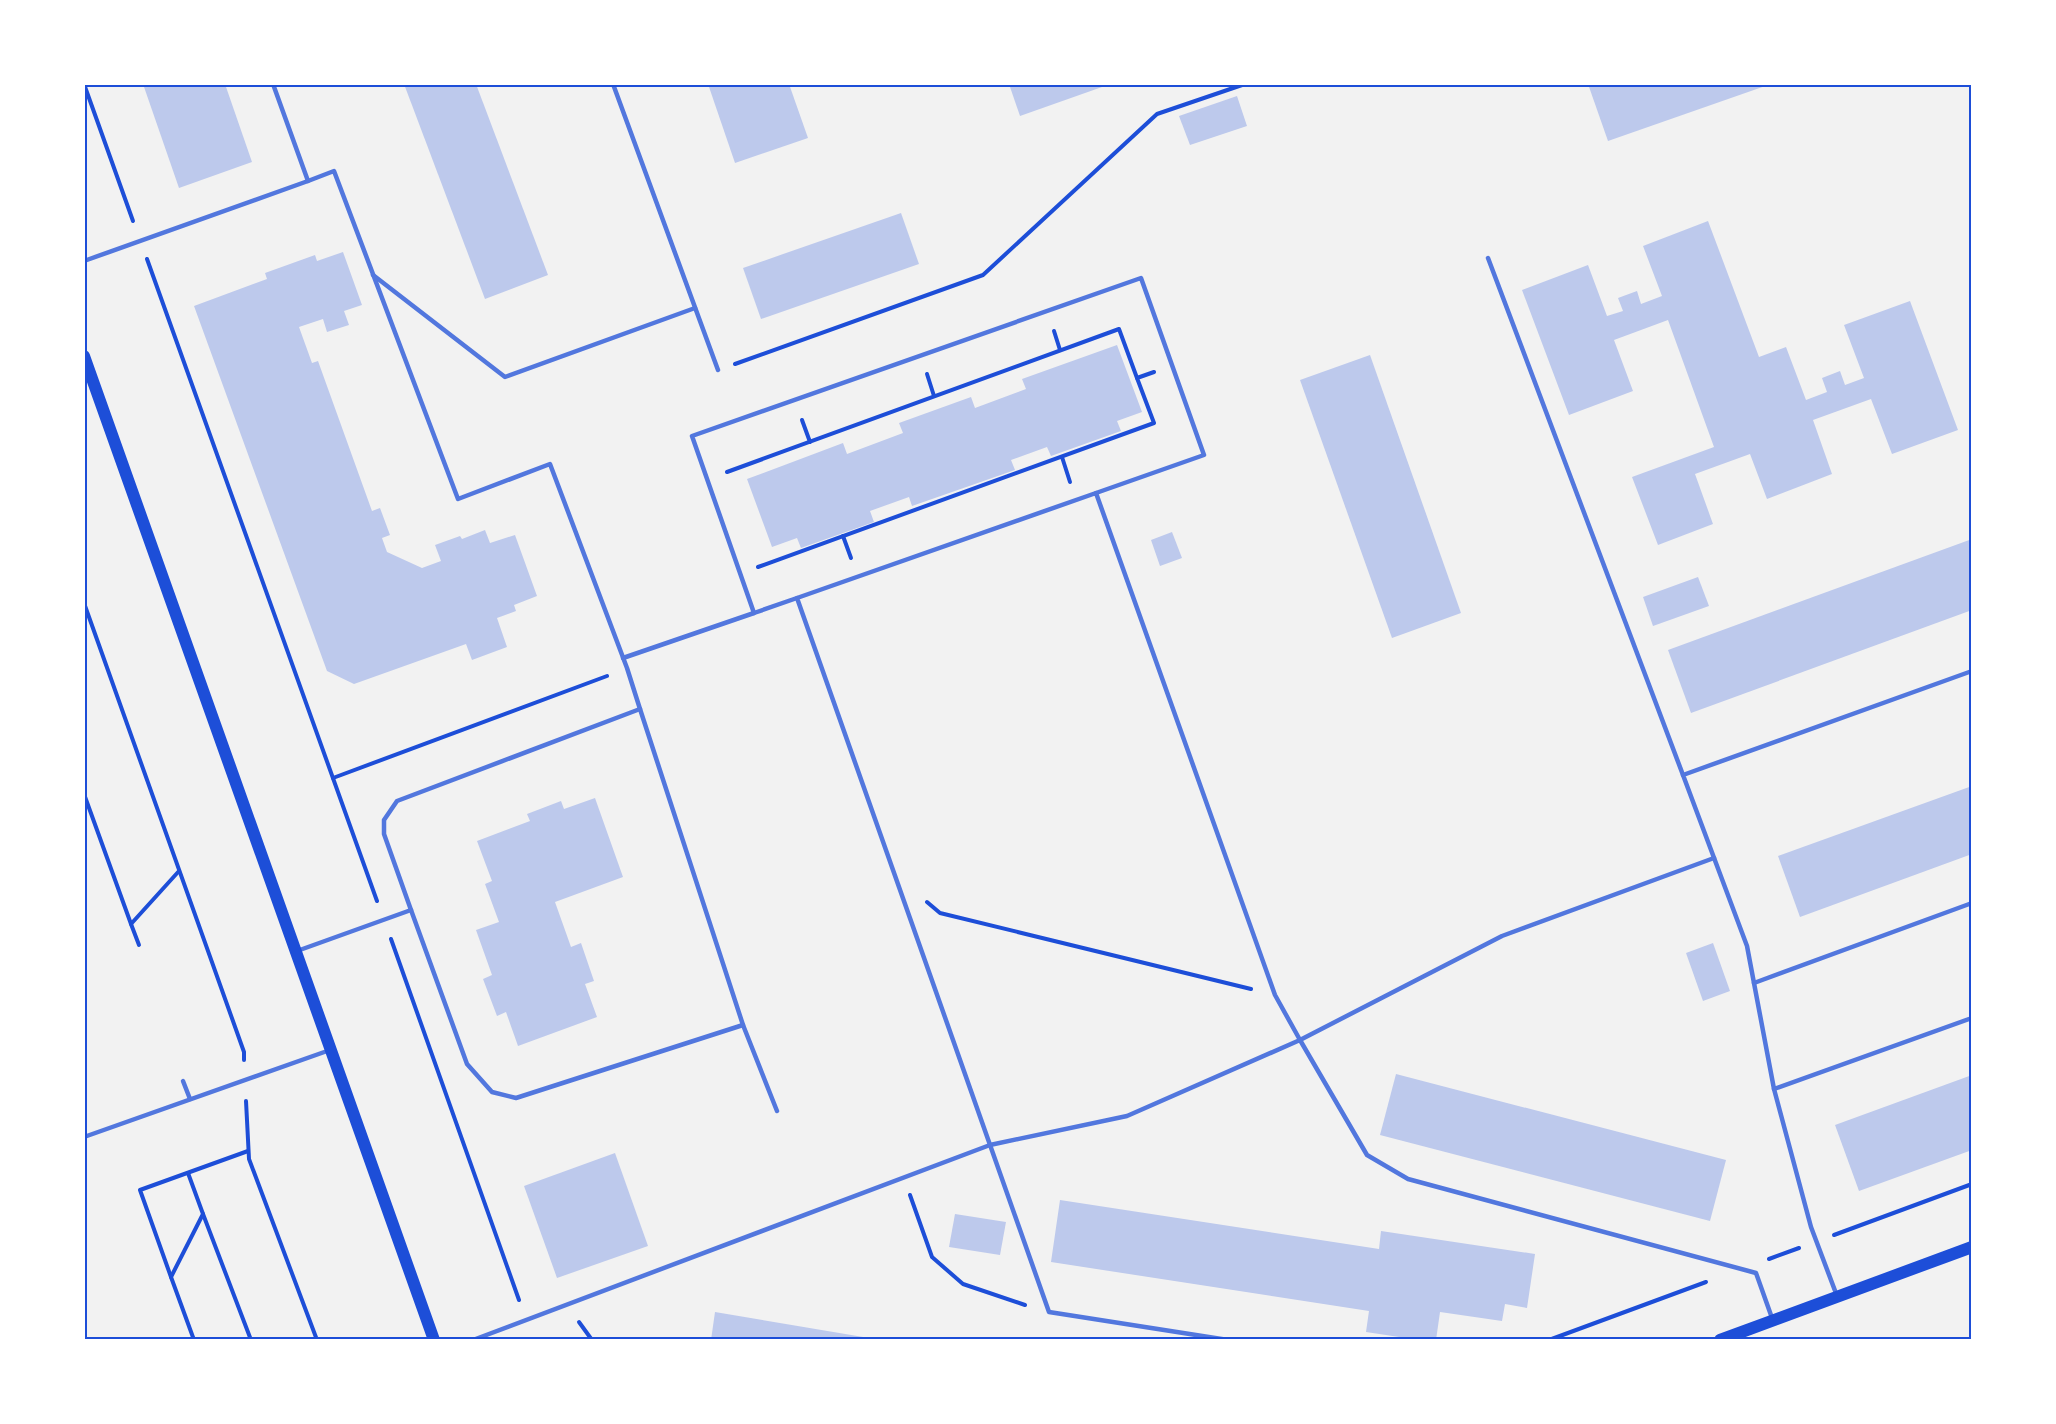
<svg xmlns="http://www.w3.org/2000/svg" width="2056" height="1424" font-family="'Open Sans',sans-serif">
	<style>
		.building { fill: #bdc9ec }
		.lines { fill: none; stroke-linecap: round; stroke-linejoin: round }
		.path { stroke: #1d4ed8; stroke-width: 4 }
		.service { stroke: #5277de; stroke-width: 4.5 }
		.secondary { stroke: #1d4ed8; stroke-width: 12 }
		.neatline { fill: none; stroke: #1d4ed8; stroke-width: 2 }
	</style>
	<rect width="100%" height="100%" fill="#f2f2f2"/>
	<!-- building -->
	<g class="building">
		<path d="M143,84h82l27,78 -73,26z"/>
		<path d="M404,84h72l72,191 -63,24z"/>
		<path d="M708,84h81l19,54 -73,25z"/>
		<path d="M1009,84h92l1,3 -82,29z"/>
		<path d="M1588,84h183l-163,57z"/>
		<path d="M1237,96l10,30 -57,19 -11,-29z"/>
		<path d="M901,213l18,51 -158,55 -18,-51z"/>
		<path d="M1708,221l51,136 27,-10 20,53 21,-8 -5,-14 18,-7 5,14 19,-7 -20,-53 66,-24 48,129 -66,24 -21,-55 -58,21 19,54 -65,25 -17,-45 -55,20 18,50 -55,21 -26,-68 82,-30 -46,-127 -54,20 19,51 -64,24 -47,-125 66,-25 19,51 16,-5 -5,-13 19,-7 4,13 21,-8 -19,-50z"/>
		<path d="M343,252l19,53 -18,6 5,14 -22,7 -4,-13 -24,8 13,36 6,-2 54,150 8,-3 10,27 -8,3 5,14 35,16 19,-7 -6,-16 25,-9 2,3 23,-9 5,13 25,-8 22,61 -23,9 2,6 -19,7 10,29 -35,13 -6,-16 -112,40 -27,-13 -133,-365 73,-27 -2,-6 50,-18 2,6z"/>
		<path d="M1117,345l25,67 -25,9 4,10 -70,25 -4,-9 -36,13 4,10 -103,36 -3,-9 -39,14 4,11 -73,26 -4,-10 -25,9 -25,-68 96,-36 4,11 56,-21 -4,-10 72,-26 4,11 51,-19 -4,-10z"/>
		<path d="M1370,355l91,258 -69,25 -92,-258z"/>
		<path d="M1172,532l10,26 -22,8 -9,-26z"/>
		<path d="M1972,539v71l-281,103 -23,-63z"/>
		<path d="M1698,577l11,29 -56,20 -10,-29z"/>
		<path d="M1972,786v68l-172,63 -22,-61z"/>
		<path d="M595,798l28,79 -68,25 16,45 10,-4 13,38 -9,3 12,33 -79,29 -12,-34 -9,4 -14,-37 9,-4 -16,-45 23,-8 -14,-38 7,-3 -15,-40 53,-20 -3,-7 34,-13 3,8z"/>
		<path d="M1713,943l17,48 -27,10 -17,-48z"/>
		<path d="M1396,1074l330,86 -16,61 -330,-86z"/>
		<path d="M1972,1075v75l-113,41 -24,-66z"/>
		<path d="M615,1153l33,93 -91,32 -33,-92z"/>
		<path d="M1060,1200l319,49 2,-18 154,23 -8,54 -22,-4 -3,17 -62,-9 -4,28h-17l-53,-8 3,-21 -318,-49z"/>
		<path d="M955,1214l51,8 -6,33 -51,-8z"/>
		<path d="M715,1312l160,27v1h-164z"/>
	</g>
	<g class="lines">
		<!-- path -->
		<g class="path">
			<path d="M84,84l49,137"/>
			<path d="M147,259l230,642"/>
			<path d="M1054,331l6,19"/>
			<path d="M735,364l248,-89 174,-161 88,-30"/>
			<path d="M927,374l7,22"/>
			<path d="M802,420l8,22"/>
			<path d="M1062,457l8,25"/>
			<path d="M727,472l392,-143 18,49"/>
			<path d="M843,536l8,22"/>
			<path d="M758,567l396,-144 -17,-45 17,-6"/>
			<path d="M84,603l160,449v8"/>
			<path d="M333,778l274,-102"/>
			<path d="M84,794l47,130 48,-53"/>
			<path d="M927,902l13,11 311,76"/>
			<path d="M131,924l8,21"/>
			<path d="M391,939l128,361"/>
			<path d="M246,1101l3,58 68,181"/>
			<path d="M188,1173l15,41 -32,63 23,63"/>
			<path d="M910,1195l22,62 31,27 62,21"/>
			<path d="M203,1214l48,126"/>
			<path d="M1834,1235l138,-51"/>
			<path d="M1769,1259l30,-11"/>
			<path d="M171,1277l-31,-87 108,-39"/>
			<path d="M579,1322l13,18"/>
			<path d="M1549,1340l157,-58"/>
		</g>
		<!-- service -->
		<g class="service">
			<path d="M613,84l105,286"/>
			<path d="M1488,258l195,517"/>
			<path d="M84,261l224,-80 -35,-97"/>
			<path d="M373,275l132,102 190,-69"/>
			<path d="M797,598l-43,15 -62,-177 449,-158 63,177 -108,38"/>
			<path d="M623,658l131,-45"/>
			<path d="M1972,671l-289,104 64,171 27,143 198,-71"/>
			<path d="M640,709l103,316 34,86"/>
			<path d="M411,910l56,154 25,28 24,6 227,-73"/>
			<path d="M297,951l114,-41 -27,-76v-14l13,-19 243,-92 -13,-41 -77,-204 -92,35 -124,-328 -26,10"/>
			<path d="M1754,983l218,-80"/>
			<path d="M183,1081l7,18"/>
			<path d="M1774,1089l37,138 26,69"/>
			<path d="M84,1137l246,-87"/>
			<path d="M473,1340l517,-195 137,-29 173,-76 67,115 41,24 348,94 16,45"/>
			<path d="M1228,1340l-179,-28 -252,-714 299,-105 179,502 25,45 202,-104 212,-78"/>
		</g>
		<!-- secondary -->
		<g class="secondary">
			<path d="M84,356l350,984"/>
			<path d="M1720,1340l252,-93"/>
		</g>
	</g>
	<!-- border -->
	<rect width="2056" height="1424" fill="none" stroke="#ffffff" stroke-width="171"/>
	<rect x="86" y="86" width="1884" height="1252" class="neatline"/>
</svg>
